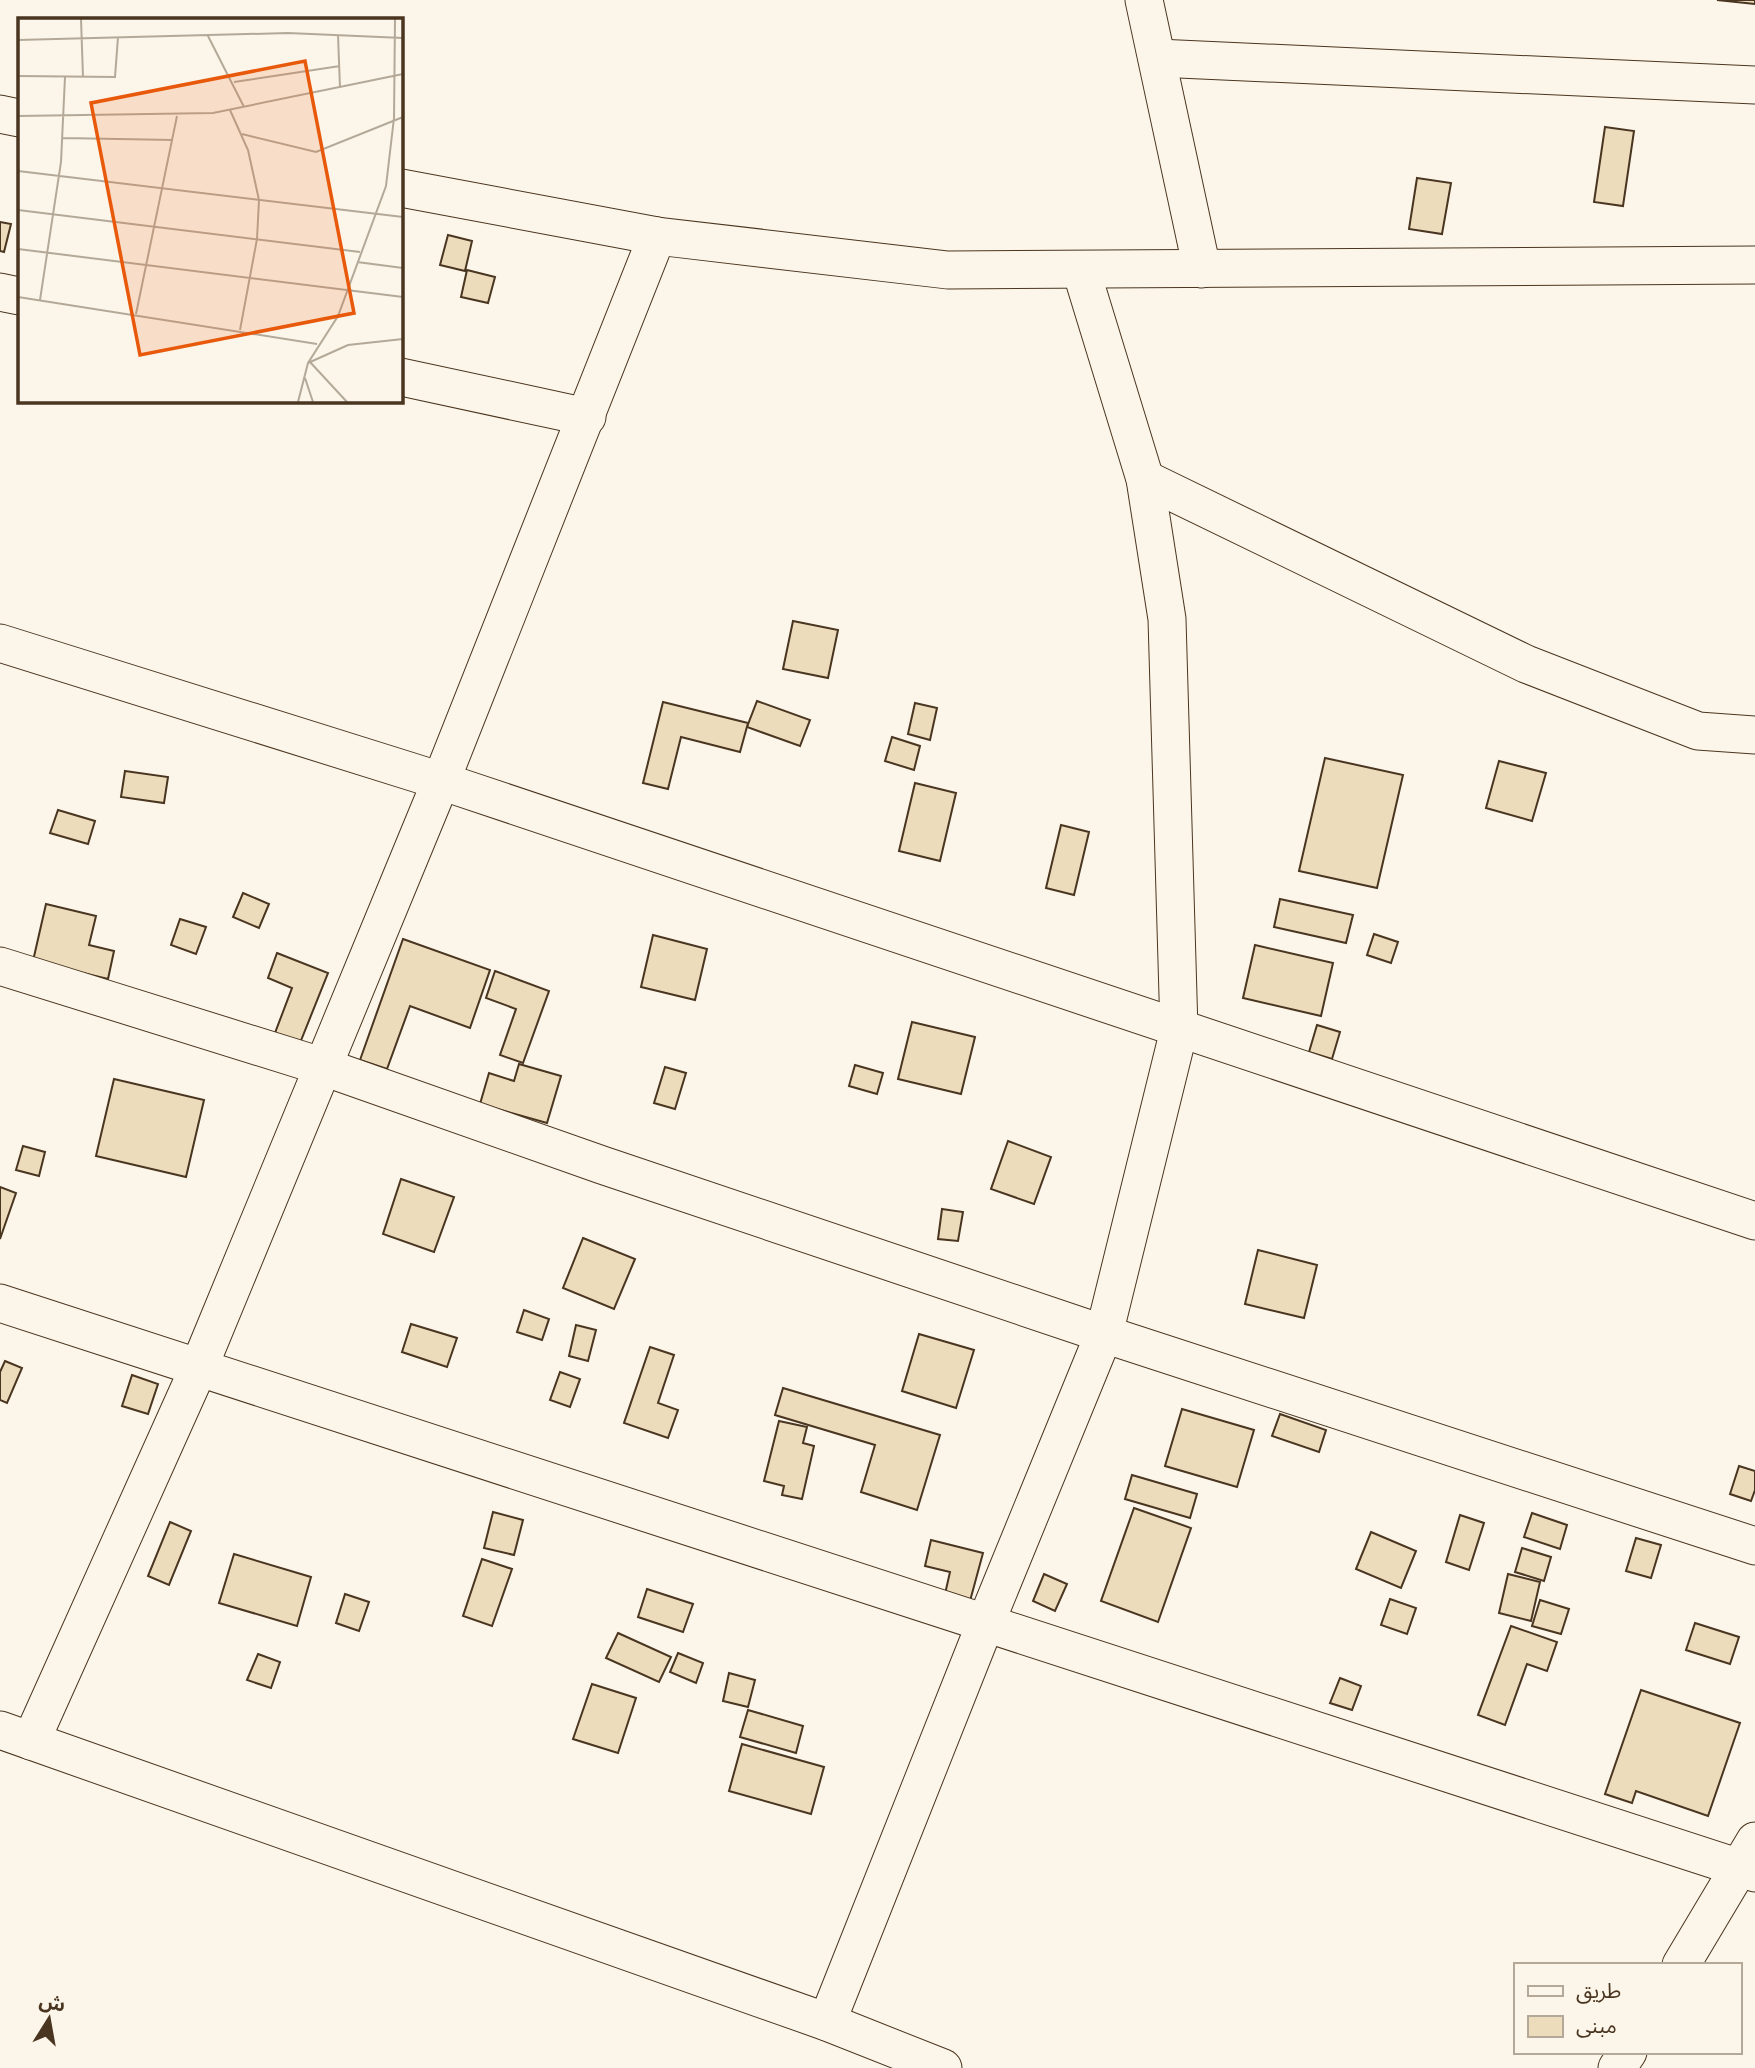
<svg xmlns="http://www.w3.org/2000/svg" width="1755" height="2068" font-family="Inter,'Noto Sans Arabic',sans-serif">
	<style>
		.building { fill: #ecdcbc; stroke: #4a3520; stroke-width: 2 }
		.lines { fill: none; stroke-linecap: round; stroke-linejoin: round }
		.street-casing { stroke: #4a3520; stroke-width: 39 }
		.street { stroke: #fbf6e9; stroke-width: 37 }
		.inset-road { fill: none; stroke: #b4a999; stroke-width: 2 }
		.view { fill: #e8590c; fill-opacity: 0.15; stroke: #e8590c; stroke-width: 3.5 }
		.inset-edge { fill: none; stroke: #4a3520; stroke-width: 3.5 }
	</style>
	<rect width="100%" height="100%" fill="#fbf6e9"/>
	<!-- building -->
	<g class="building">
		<path d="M1717,0h38v4z"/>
		<path d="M1605,127l29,4 -11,75 -29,-4z"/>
		<path d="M1417,178l34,5 -9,51 -33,-5z"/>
		<path d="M0,222l11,2 -7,28 -4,-1z"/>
		<path d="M448,235l24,6 -7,30 -25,-6z"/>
		<path d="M467,270l28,7 -7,26 -27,-6z"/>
		<path d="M793,621l45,9 -10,48 -45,-9z"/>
		<path d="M757,701l53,19 -10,26 -53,-19z"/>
		<path d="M663,702l85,21 -8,29 -59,-15 -13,52 -25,-6z"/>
		<path d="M915,703l22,5 -7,32 -22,-6z"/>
		<path d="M892,737l28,9 -6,24 -29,-9z"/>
		<path d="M1325,758l78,17 -26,113 -78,-17z"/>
		<path d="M1499,761l47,12 -14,48 -46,-13z"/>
		<path d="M125,771l43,6 -4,26 -43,-6z"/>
		<path d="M915,783l41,10 -16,68 -41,-10z"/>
		<path d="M58,810l37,11 -7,23 -38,-11z"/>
		<path d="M1061,825l28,7 -15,63 -28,-7z"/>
		<path d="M243,893l26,11 -10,24 -26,-11z"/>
		<path d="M1280,899l73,16 -7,28 -72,-16z"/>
		<path d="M46,904l50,12 -7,29 25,6 -6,28 -75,-18z"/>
		<path d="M180,919l26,8 -10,27 -25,-9z"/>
		<path d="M1374,934l24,8 -7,21 -24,-8z"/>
		<path d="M653,935l54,14 -12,51 -54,-13z"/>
		<path d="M403,939l87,31 -20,58 -60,-22 -23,63 -27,-9z"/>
		<path d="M1255,945l78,18 -12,53 -78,-18z"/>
		<path d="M277,953l51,20 -28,70 -25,-10 17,-45 -24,-10z"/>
		<path d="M495,971l54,20 -26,72 -23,-8 16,-46 -30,-11z"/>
		<path d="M912,1022l63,15 -14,57 -63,-15z"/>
		<path d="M1317,1025l23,7 -8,27 -23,-7z"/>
		<path d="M519,1064l42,12 -14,47 -67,-19 9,-31 25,8z"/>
		<path d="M855,1065l28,8 -6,21 -28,-8z"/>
		<path d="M665,1067l21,6 -11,36 -21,-6z"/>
		<path d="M114,1079l90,21 -18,77 -90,-21z"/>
		<path d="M1008,1141l43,16 -17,47 -43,-15z"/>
		<path d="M23,1146l22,6 -6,24 -23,-6z"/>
		<path d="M401,1179l53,18 -20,55 -51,-18z"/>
		<path d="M0,1187l16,6 -16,46z"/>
		<path d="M942,1209l21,3 -5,29 -20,-2z"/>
		<path d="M583,1238l52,21 -21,50 -51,-21z"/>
		<path d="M1258,1250l59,15 -13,53 -59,-14z"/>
		<path d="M524,1310l25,9 -7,21 -25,-8z"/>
		<path d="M411,1324l46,14 -10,29 -45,-15z"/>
		<path d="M576,1325l20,5 -8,31 -19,-5z"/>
		<path d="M919,1334l55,16 -18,58 -54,-17z"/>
		<path d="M650,1347l24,8 -16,48 20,7 -10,28 -44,-15z"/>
		<path d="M5,1361l17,7 -15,35 -7,-3v-28z"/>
		<path d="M560,1372l20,7 -10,28 -20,-7z"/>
		<path d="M132,1375l26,9 -10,30 -26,-8z"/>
		<path d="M783,1388l157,47 -23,75 -56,-18 14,-47 -100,-30z"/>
		<path d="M1182,1409l72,21 -17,57 -72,-21z"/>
		<path d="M1280,1414l46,16 -7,22 -47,-16z"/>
		<path d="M779,1421l28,6 -4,16 11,3 -12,53 -20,-4 2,-9 -20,-5z"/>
		<path d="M1739,1466l16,5v19l-4,11 -21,-7z"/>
		<path d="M1132,1475l65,19 -7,24 -65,-19z"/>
		<path d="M1134,1508l57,20 -33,94 -57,-21z"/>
		<path d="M493,1512l30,8 -9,35 -30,-7z"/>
		<path d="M1532,1513l35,12 -7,24 -36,-12z"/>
		<path d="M1460,1515l24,8 -15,47 -23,-8z"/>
		<path d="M170,1522l21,9 -22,54 -21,-9z"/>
		<path d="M1371,1532l45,19 -15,37 -45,-19z"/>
		<path d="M1636,1538l25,7 -10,33 -25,-7z"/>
		<path d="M931,1540l52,13 -13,48 -25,-7 5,-22 -25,-6z"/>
		<path d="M1522,1548l29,9 -7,24 -29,-9z"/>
		<path d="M234,1554l77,23 -14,49 -78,-23z"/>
		<path d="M482,1559l30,10 -20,57 -29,-10z"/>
		<path d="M1044,1574l23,10 -12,27 -22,-10z"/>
		<path d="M1508,1574l32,8 -9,39 -32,-8z"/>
		<path d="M647,1589l46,15 -10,28 -45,-15z"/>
		<path d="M345,1594l24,8 -10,29 -23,-8z"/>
		<path d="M1390,1599l26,9 -9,26 -26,-9z"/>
		<path d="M1540,1600l29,9 -8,25 -29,-8z"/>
		<path d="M1695,1623l44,14 -9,27 -44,-14z"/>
		<path d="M1511,1626l46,16 -10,29 -20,-7 -22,61 -27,-10z"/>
		<path d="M618,1633l53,24 -12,25 -53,-24z"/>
		<path d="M678,1653l25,10 -7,20 -26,-11z"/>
		<path d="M258,1654l22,8 -9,26 -24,-8z"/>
		<path d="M729,1673l26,7 -7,27 -25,-6z"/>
		<path d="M1340,1678l21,8 -9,24 -22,-7z"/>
		<path d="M592,1684l44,14 -18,55 -45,-14z"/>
		<path d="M1641,1690l99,33 -32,93 -72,-25 -4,12 -27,-9z"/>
		<path d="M748,1710l55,16 -7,27 -56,-16z"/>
		<path d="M742,1744l82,23 -13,47 -82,-23z"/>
	</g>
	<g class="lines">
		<defs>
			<g id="street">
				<path d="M1144,0l58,269"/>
				<path d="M1157,58l598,27"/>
				<path d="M0,114l19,4"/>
				<path d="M401,188l256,48 291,34 807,-5"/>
				<path d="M0,292l19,4"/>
				<path d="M401,377l186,40"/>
				<path d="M1145,479l381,185 172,67 57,4"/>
				<path d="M0,643l441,138 1314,440"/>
				<path d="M0,966l324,101 278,98 502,169 651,212"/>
				<path d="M0,1303l1755,570"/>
				<path d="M0,1730l827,292 116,46"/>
				<path d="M31,1741l168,-374 242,-586 216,-545"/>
				<path d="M1681,1965l74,-124"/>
				<path d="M827,2022l159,-400 118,-288 75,-304 -12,-411 -22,-140 -64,-209"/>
				<path d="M1617,2068l11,-16"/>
			</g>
		</defs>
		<!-- street casing -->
		<use href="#street" class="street-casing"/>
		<!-- street -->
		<use href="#street" class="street"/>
	</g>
	<!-- overview -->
	<g transform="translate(18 18)">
		<rect width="385" height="385" fill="#fbf6e9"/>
		<path class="inset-road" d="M63,1l2,58M320,17l2,53M190,18l36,71M0,22l270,-7 115,5M0,58l97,1 3,-40M216,64l106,-16M212,92l18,40 11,50 -2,39 -17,91M0,98l195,-3 190,-39M224,116l74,18 87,-35M45,120l110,2M0,153l385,46M0,192l342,42M0,231l385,48M339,244l46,6M0,279l299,47M22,282l21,-138 4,-85M118,296l41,-198M292,344l37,40M290,345l40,-18 55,-6M287,360l8,24M280,384l10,-39 30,-47 48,-130 8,-68 1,-99"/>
		<path class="view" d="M287,43l49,252 -214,42 -49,-252z"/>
		<rect width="385" height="385" class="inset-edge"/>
	</g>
	<!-- legend -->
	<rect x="1514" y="1963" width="228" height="91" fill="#fbf6e9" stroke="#b4a999" stroke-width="2"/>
	<rect x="1528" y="1986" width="35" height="10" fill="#fbf6e9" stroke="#b4a999" stroke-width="2"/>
	<text x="1576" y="1998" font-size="21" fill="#4a3520">طريق</text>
	<rect x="1528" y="2016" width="35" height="21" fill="#ecdcbc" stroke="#b4a999" stroke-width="2"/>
	<text x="1576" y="2033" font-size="21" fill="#4a3520">مبنى</text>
	<!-- north arrow -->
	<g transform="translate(49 2019) rotate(11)" stroke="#fbf6e9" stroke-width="5" paint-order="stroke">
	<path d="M0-5L12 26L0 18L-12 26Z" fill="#4a3520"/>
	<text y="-10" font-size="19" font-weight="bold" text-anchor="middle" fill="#4a3520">ش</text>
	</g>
</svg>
